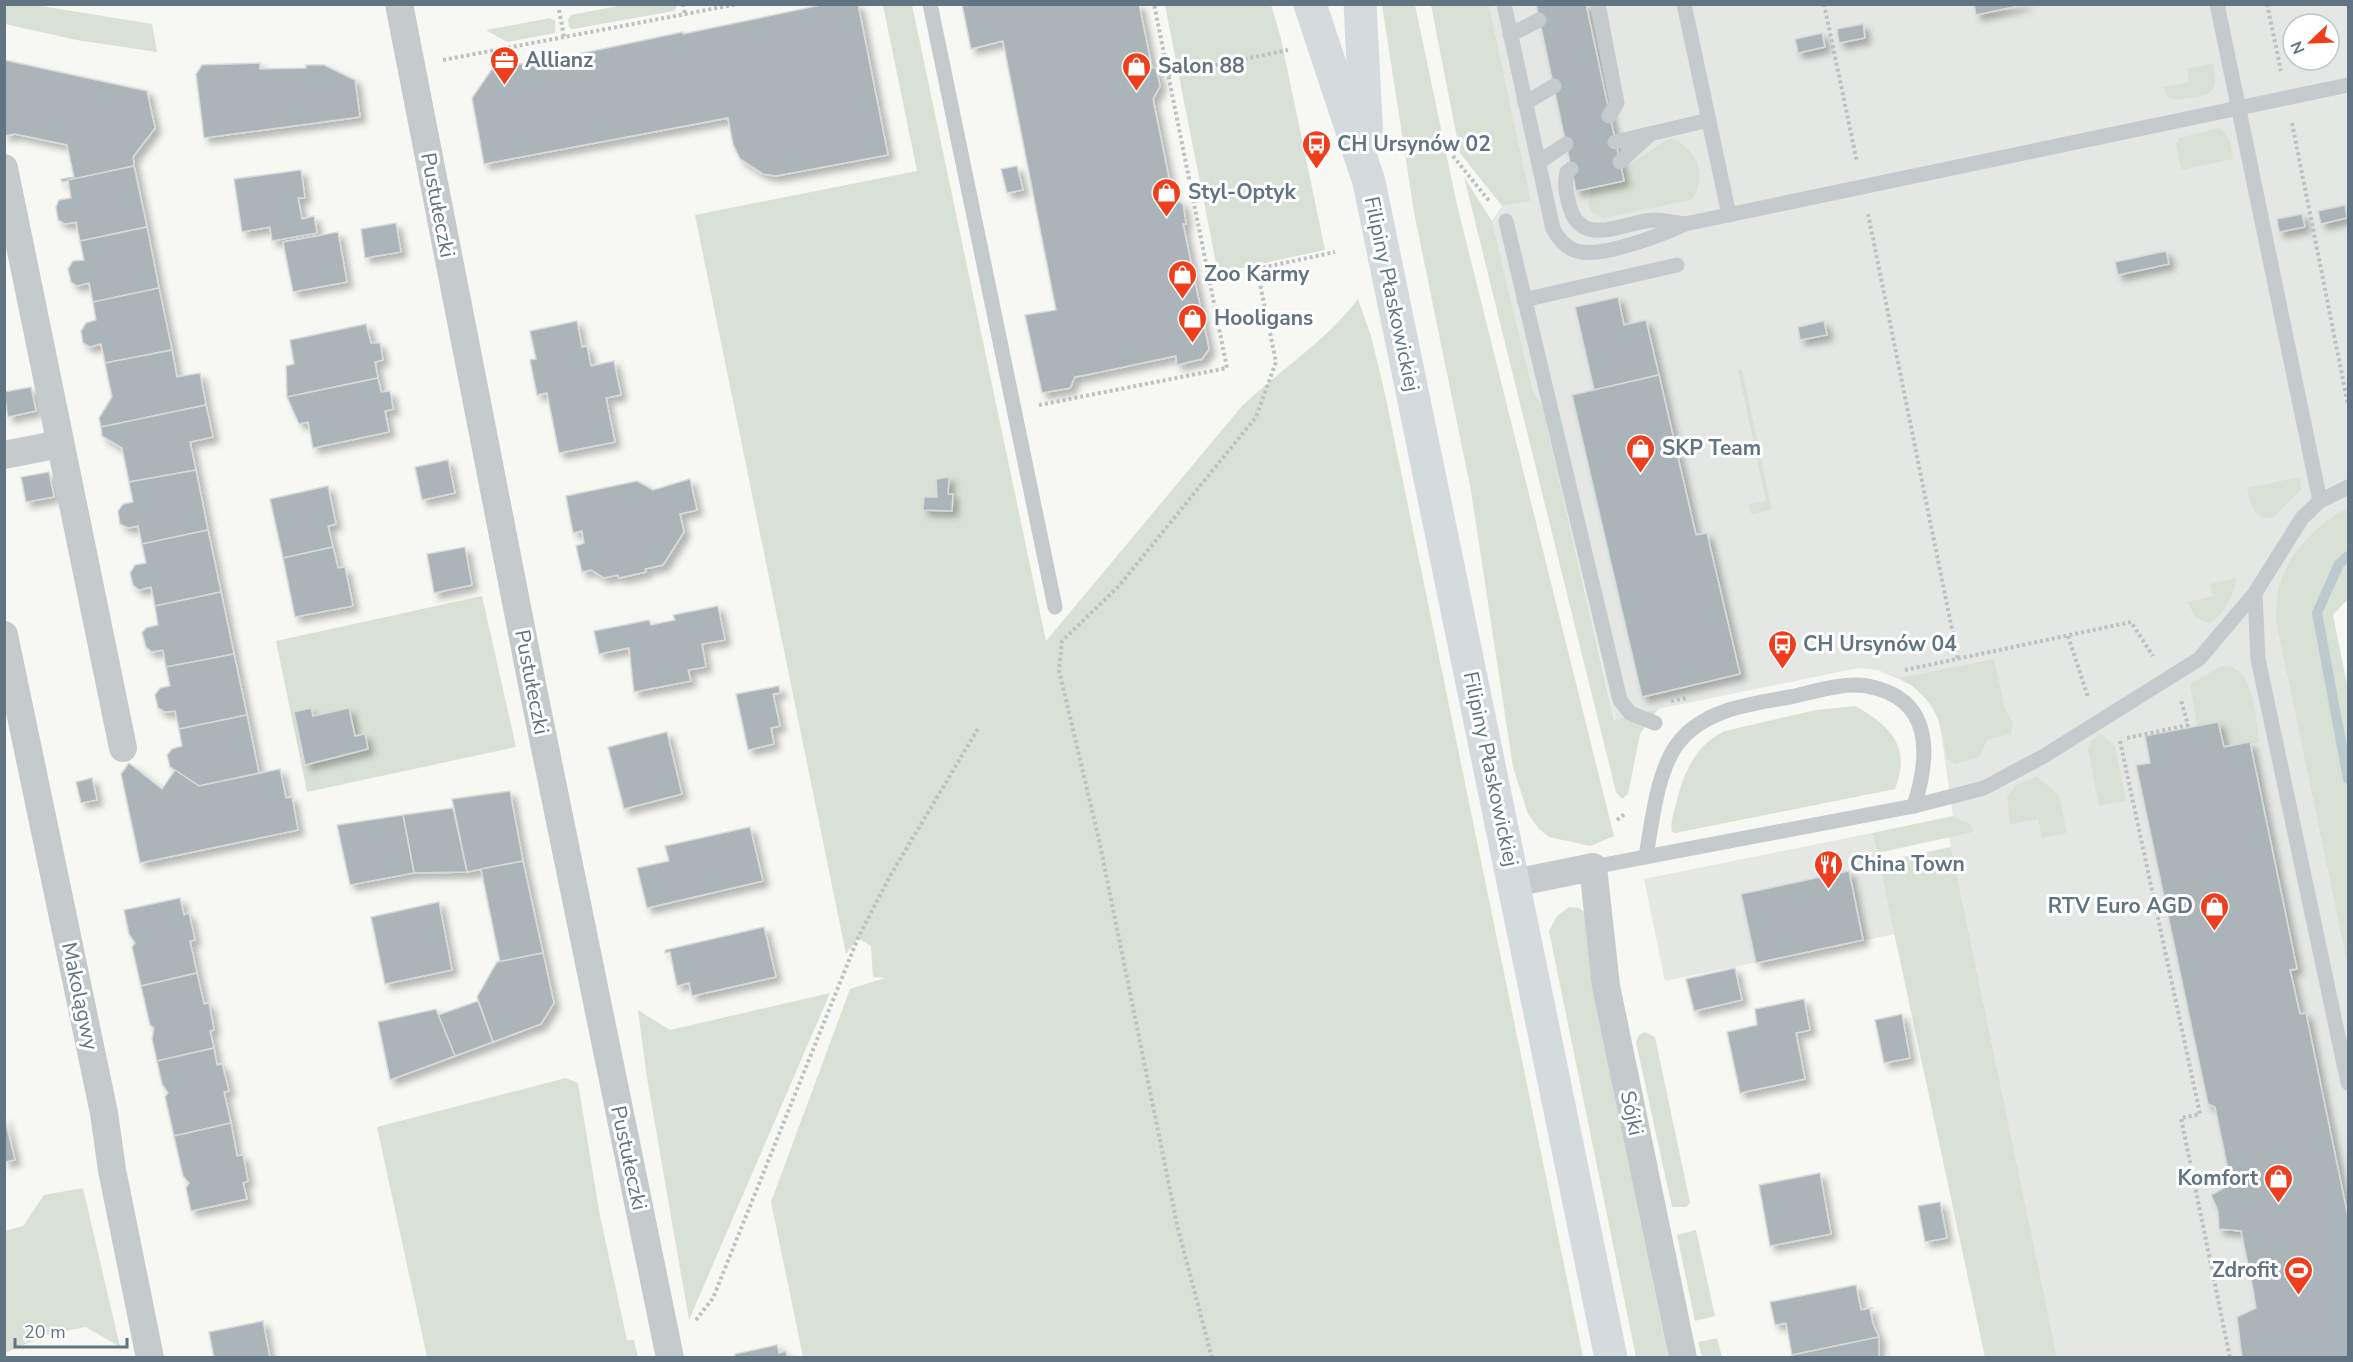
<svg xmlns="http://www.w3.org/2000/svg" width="2353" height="1362" font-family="'Nunito Sans',sans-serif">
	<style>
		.built { fill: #e5e7e5; fill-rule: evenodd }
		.green { fill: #d9e0d5 }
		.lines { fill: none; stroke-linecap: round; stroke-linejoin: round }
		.stream { stroke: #bbcacd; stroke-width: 10 }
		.building { fill: #abb5b9; stroke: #d9d9d7; stroke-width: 1.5; filter: url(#shadow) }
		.path { stroke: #bec1c3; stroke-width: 4; stroke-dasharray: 3 3; stroke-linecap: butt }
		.lane { stroke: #c5cacc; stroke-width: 15 }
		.street { stroke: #c5cacc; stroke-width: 28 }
		.secondary { stroke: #d5dade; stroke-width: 33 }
		.labels { text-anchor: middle; stroke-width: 6; stroke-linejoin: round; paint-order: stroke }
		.poi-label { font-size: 21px; font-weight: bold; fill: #607581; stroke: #fff; text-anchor: start }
		.street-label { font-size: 21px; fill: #607581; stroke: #fff }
	</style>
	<defs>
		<filter id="shadow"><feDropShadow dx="5.5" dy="5.5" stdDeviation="3" flood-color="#0004"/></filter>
	</defs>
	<rect width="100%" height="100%" fill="#f7f7f4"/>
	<!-- built -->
	<g class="built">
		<path d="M1489,5h859v503l-23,15 -32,36 -17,46v17l72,346v389h-291l-108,-520 25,-5 -4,-8 -17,-8 -14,-97 -7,-13 -19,-20 -35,-16 -19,-2 -201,41 -43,12 -73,-316 -9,-13 -41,-171 10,-15 29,-5zM2293,24h36v36h-36z"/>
		<path d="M1872,833l23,101 -230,47 -21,-102z"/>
	</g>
	<!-- green -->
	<g class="green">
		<path d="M29,4l123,20 5,28 -80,-12 -72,-16v-19z"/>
		<path d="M623,5l54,1 -3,5 -101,18 -4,-2 -1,-8 3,-4z"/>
		<path d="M883,5h29l134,636 196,-235c40,-38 81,-62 116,-107l13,37 14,58 198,963h-780l-32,-155 79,-213 35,-11 -12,-1 -2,-31 -13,-8 -12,16 -151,-739 222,-44z"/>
		<path d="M1165,5h106l10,34 44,211 -107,23z"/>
		<path d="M1382,5h33l42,200 157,631 -24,10 -41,-9 -10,-8 -11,-15 -15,-47 -42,-276 -57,-279z"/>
		<path d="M1431,5h58l42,196 -29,5 -42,-53z"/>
		<path d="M550,18l5,3v12l-48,9 -21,-12z"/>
		<path d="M2213,63c8,37 -7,31 -37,37l-7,-2 -6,-11 26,-5 -2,-13z"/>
		<path d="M2219,128c12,6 12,19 14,31l-52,11 -5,-26 3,-6z"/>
		<path d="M1670,138c26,8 40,40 21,62l-88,18 -10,-5 -5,-8 3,-17 32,-7 -2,-11z"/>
		<path d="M1464,177l28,44 41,171 9,13 72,315 44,-11 -18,25 -12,60 -6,5 -6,-7z"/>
		<path d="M1742,369l30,141 -21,4 -2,-10 17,-3 -28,-131z"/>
		<path d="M2300,477l1,13 -27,27c-20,7 -24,-15 -27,-29z"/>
		<path d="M2348,508v91l-15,16 15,74v279l-72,-346c0,-13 0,-26 4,-38 8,-30 41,-64 68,-76z"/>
		<path d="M2236,578c-1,16 -13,38 -27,45l-13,-5 -9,-16 26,-6 -3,-12z"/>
		<path d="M482,596l34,151 -209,45 -31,-151z"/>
		<path d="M1994,659l11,50 8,14 -2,11 -23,5 -9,18 -24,7 -9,-6c-4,-38 -12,-60 -46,-80z"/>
		<path d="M2222,666c33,-3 33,53 38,76l-36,5 -6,-25 -21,4 -7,-42z"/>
		<path d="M1855,706c35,19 57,41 40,83l-220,44 -3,-1c-2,-9 2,-20 4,-28 7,-30 19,-59 49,-73l91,-21z"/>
		<path d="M2101,734l14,13 11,54 -27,5 -11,-57 3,-8z"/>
		<path d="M2036,776l23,19 8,38 -25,5 -4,-19 -28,5 -3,-27 9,-12z"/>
		<path d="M1953,816l17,8 4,8 -97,21 -5,-20z"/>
		<path d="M1951,847l106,510h-72l-106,-495z"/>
		<path d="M1569,907l10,1 6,5 9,82 74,362h-32l-87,-426 8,-15z"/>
		<path d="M830,993l-141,327 -42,-242 -9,-68 32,20z"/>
		<path d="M1645,1032l10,5 35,166 -4,4h-14l-36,-165 3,-7z"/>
		<path d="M566,1078l12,5 22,133 27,124h7l4,17h-211l-50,-230z"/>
		<path d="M83,1188l37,159 -34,-20 -37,7 -44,19v-122l18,-5 21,-31z"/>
		<path d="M1696,1230l19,86 -20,5 -18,-86z"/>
		<path d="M1717,1338l5,19h-20l-4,-15z"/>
	</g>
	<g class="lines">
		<!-- stream -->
		<path class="stream" d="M2348,556l-9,8 -22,49 31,166"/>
	</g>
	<!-- building -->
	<g class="building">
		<path d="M826,4h32l30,151 -112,21 -13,-2 -23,-15 -7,-15 -5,-26 -244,46 -12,-66 20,-29 96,-17 95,-20v2z"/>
		<path d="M962,4h177l13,64h4l4,18 -7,13 20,99 10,6 3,20h-3l26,125 -7,10 -25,6 -1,-9 -90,19 -11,2 -5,11 -28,5 -17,-78 31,-5 -53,-269 -32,8z"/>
		<path d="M1536,4h50l38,177 -48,10z"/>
		<path d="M1974,4h53l-51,11z"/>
		<path d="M1863,24l2,14 -26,5 -2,-14z"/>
		<path d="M1822,33l3,14 -27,6 -3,-14z"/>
		<path d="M4,60l143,31 8,37 -22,29 1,9 -72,16 -1,-3 13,-2 -7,-32 -52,-11 -11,2z"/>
		<path d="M260,63v6l46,-1v-3h18l31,15 5,37 -156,21 -8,-64 6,-9z"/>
		<path d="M134,166l13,61 -67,14 -4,-19 -11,2 -7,-4 -2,-13 3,-7 12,-2 -3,-18z"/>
		<path d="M1017,166l6,24 -16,3 -6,-24z"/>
		<path d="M301,170l4,28h-7l4,21 12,-3 3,17 -45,8 -2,-14 -28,5 -8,-53z"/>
		<path d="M2345,205l2,13 -26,6 -3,-13z"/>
		<path d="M2302,214l3,13 -26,5 -2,-13z"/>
		<path d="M396,223l5,29 -36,6 -4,-29z"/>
		<path d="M147,227l12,61 -66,14 -4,-19 -12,3 -6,-4 -3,-13 5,-8 11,-1 -4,-19z"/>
		<path d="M338,232l9,50 -54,10 -10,-50z"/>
		<path d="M2166,251l3,13 -51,11 -3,-13z"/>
		<path d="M159,288l13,62 -67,13 -4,-19 -11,3 -7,-4 -2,-12 5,-8 10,-3 -3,-18z"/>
		<path d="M1618,297l6,28 22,-5 13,55 -65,15 -19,-83z"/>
		<path d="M577,321l5,26 5,-1 4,20 23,-5 7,34 -15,3 9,44 -56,11 -12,-60 -10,2 -7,-35 6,-1 -6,-28z"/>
		<path d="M1824,321l3,14 -27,5 -2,-13z"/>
		<path d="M366,324l5,19h9l3,17 -8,2 3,16 -91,19 -1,-31 8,-2 -4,-24z"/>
		<path d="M172,350l5,27 23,-4 6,32 -105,22 -2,-9 13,-21 -7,-34z"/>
		<path d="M1659,375l37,160 11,-2 33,141 -98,23 -70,-302z"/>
		<path d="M378,378l3,14 9,-1 3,16 1,2 -9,2 4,21 -76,16 -5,-26 -9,2 -12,-27z"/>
		<path d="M31,387l5,24 -28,6 -4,-25z"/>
		<path d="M206,405l7,32 -23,5 6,28 -67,12 -7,-34 -20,-12 -1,-9z"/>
		<path d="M448,460l7,33 -33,7 -7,-33z"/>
		<path d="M196,470l12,60 -66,14 -4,-18 -10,2 -8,-4 -2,-13 5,-7 10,-2 -4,-20z"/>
		<path d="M49,472l5,25 -28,5 -5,-25z"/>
		<path d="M949,477l-1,17h5l-1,17 -29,-1 1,-13h13l-1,-18z"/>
		<path d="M690,479l7,31 -17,4 4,18 -21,33 -18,4 1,3 -27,6 -1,-3 -14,3 -13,-8 -9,2 -6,-26 8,-3 -2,-12 -9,2 -7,-37 71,-15 16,9z"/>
		<path d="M328,486l8,38 -8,2 5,21 -50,11 -13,-59z"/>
		<path d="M208,530l13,62 -66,14 -4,-19 -12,3 -6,-5 -3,-12 5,-8 11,-2 -4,-19z"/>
		<path d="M333,547l5,21 7,-1 8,39 -58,11 -12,-59z"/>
		<path d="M465,547l7,38 -38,8 -7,-39z"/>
		<path d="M221,592l13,62 -68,13 -3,-17 -11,2 -6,-5 -4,-14 4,-5 12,-3 -3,-19z"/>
		<path d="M718,606l7,34 -23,4 4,23 -18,3 3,11 -57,11 -5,-44 -30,6 -5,-23 55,-11 2,5 24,-5 -2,-5z"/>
		<path d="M234,654l13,61 -68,14 -4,-18 -10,1 -7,-4 -3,-13 5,-7 10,-2 -4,-19z"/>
		<path d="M779,686l1,7 -7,1 7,32 -9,2 3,16 -26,6 -12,-56z"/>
		<path d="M311,708l2,8 36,-8 6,28 10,-2 3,15 -63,16 -11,-53z"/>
		<path d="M247,715l12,58 -60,13 -29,-19 -3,-12 5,-6 10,-3 -3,-17z"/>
		<path d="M2218,722l6,25 26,-5 47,227 -7,1 10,44 6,-1 42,204v141h-106l-5,-41 19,-9 -3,-19 -12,-58 -22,-2 -1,-18 -7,-16 20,-11 -16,-77 -7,-3 -72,-339 14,-2 -5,-27z"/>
		<path d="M667,732l15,62 -58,15 -16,-62z"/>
		<path d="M129,763l33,26 13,-19 24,16 81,-17 6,29 6,-1 6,33 -158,33 -19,-89z"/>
		<path d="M92,778l5,22 -16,3 -5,-21z"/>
		<path d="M510,791l13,70 -56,11 -15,-73z"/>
		<path d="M453,808l14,64 -53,1 -11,-58z"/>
		<path d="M403,815l11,58 -64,12 -13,-60z"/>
		<path d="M750,827l13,54 -116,27 -10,-40 32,-7 -4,-15z"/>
		<path d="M523,861l20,92 -43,9 -19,-93z"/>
		<path d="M1849,871l14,69 -107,23 -15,-69z"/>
		<path d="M180,898l4,17 5,-2 6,27 -5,1 7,32 -56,13 -9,-39 3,-4 -6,-9 -5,-24z"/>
		<path d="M439,902l13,68 -67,14 -14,-67z"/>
		<path d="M764,927l12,50 -84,19 -3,-13 -12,3 -7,-34 -5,1v-3z"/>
		<path d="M543,953l11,50 -13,21 -48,18 -16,-45 20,-35z"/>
		<path d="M1735,968l7,32 -48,11 -8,-32z"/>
		<path d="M197,973l7,31 5,-1 5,27 -4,1 4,17 -57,13 -5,-22 2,-11 -4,-3 -9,-39z"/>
		<path d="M1804,999l6,31 -14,3 9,46 -65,14 -13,-61 30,-7 -2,-16z"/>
		<path d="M478,1001l15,41 -38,14 -17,-41z"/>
		<path d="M436,1009l19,47 -65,24 -12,-58z"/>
		<path d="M1902,1014l8,44 -26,5 -9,-43z"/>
		<path d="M214,1048l3,17 5,-1 7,27 -5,1 7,31 -57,13 -9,-39 3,-4 -6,-9 -5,-23z"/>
		<path d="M4,1116l11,44 -11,2z"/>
		<path d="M231,1123l6,33 6,-1 5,26 -5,2 4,16 -56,12 -5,-23 3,-5 -6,-7 -9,-40z"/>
		<path d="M1820,1173l11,61 -61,12 -11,-61z"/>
		<path d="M1940,1202l7,36 -22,4 -7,-36z"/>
		<path d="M1856,1285l5,25 11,-2 -2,2 3,14 6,13 -87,18 -6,-32 -11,2 -5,-23z"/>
		<path d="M263,1321l7,37h-56l-5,-26z"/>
		<path d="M1879,1337v21h-86l-1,-3z"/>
		<path d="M777,1345l2,8 7,-2 1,7h-52v-4z"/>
	</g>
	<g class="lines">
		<!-- path -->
		<g class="path">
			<path d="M683,4l2,11"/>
			<path d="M1824,4l33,158"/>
			<path d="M2267,4l14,67"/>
			<path d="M559,10l5,27"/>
			<path d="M443,60l295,-56"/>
			<path d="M1168,75l120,-25"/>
			<path d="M2292,123l56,282"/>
			<path d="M1453,156l37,46"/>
			<path d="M1868,214l90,445"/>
			<path d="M1210,279l125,-27"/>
			<path d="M1039,405l188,-37 -73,-364"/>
			<path d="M2068,636l20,61"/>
			<path d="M1905,670l226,-48 22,34"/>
			<path d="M1671,701l16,-3"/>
			<path d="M2127,738l61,-13 -7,-25"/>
			<path d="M2120,741l80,373 -19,4 49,240"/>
			<path d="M1617,820l9,-7"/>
			<path d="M696,1320l17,-22 145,-360 32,-62 89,-149"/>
			<path d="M1212,1358l-34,-129 -79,-389 -40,-170 3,-29 57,-55 137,-169 20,-55 -19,-93"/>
		</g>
		<!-- lane -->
		<g class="lane">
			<path d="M930,4l125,603"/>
			<path d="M1504,4l49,225c6,11 15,21 28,23 25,4 81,-17 104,-28l663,-139"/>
			<path d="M1598,4l19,99 -8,13"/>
			<path d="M1684,4l45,211"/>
			<path d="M2217,4l103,497"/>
			<path d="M1510,35l29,-15"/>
			<path d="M1525,103l29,-17"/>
			<path d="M1615,142l94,-22"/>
			<path d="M1539,162l27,-18"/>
			<path d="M1620,162l28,-26"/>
			<path d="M1571,169l-4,3c-3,12 -1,20 2,32 11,46 54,18 84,16 10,0 22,3 32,4"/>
			<path d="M1506,221l114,479 10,13 25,10"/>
			<path d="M1524,300l153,-35"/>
			<path d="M2255,593l3,66 90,424"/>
			<path d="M1646,856c6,-33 11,-87 33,-114 26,-33 72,-38 111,-45 24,-5 53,-15 77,-11 67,12 63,70 47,120"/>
			<path d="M1593,867l321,-61 70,-18 60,-32 155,-97 56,-66 47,-75 18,-17 28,-14"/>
		</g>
		<!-- street -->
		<g class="street">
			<path d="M399,4l135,690 136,664"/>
			<path d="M4,168l119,580"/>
			<path d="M4,455l56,-11"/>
			<path d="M4,635l100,478 8,57 38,188"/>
			<path d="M1514,883l79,-16 13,119 77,372"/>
		</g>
		<!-- secondary -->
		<g class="secondary">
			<path d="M1310,4l59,178 242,1176"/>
			<path d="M1360,4l7,137"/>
		</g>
	</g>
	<!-- icons -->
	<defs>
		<symbol id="office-pin" viewBox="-11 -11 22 30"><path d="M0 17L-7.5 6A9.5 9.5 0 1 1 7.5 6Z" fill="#f03d1c" stroke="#fff"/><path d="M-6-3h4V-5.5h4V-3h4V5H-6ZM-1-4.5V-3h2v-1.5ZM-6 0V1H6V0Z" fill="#fff"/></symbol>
		<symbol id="shop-pin" viewBox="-11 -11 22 30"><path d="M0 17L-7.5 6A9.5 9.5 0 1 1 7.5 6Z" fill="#f03d1c" stroke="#fff"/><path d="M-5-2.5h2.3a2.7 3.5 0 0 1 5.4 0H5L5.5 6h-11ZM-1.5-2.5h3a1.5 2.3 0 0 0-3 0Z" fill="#fff"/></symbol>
		<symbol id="bus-pin" viewBox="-11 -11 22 30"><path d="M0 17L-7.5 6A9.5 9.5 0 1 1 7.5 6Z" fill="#f03d1c" stroke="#fff"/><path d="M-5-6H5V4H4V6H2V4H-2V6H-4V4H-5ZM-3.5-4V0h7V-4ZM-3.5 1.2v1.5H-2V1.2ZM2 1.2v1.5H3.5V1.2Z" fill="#fff"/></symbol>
		<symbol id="restaurant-pin" viewBox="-11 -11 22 30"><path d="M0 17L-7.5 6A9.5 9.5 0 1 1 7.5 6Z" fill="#f03d1c" stroke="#fff"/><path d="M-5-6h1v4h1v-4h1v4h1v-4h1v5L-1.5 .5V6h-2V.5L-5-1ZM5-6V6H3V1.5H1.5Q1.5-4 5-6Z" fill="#fff"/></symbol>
		<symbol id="stadium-pin" viewBox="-11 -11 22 30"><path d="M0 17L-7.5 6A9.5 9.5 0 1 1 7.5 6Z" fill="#f03d1c" stroke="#fff"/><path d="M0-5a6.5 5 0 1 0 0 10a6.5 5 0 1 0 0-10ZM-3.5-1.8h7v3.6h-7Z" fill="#fff"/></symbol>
	</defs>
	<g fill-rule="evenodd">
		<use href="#office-pin" x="488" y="44" width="33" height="45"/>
		<use href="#shop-pin" x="1120" y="50" width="33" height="45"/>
		<use href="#bus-pin" x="1300" y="128" width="33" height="45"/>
		<use href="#shop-pin" x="1150" y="176" width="33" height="45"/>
		<use href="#shop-pin" x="1166" y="258" width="33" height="45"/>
		<use href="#shop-pin" x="1176" y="302" width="33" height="45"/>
		<use href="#shop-pin" x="1624" y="432" width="33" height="45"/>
		<use href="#bus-pin" x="1766" y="628" width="33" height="45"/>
		<use href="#restaurant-pin" x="1812" y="848" width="33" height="45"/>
		<use href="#shop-pin" x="2198" y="890" width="33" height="45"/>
		<use href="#shop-pin" x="2262" y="1162" width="33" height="45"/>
		<use href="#stadium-pin" x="2282" y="1254" width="33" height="45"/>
	</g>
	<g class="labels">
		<!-- poi labels -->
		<g class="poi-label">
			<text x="525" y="67">Allianz</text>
			<text x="1158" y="73">Salon 88</text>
			<text x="1337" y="151">CH Ursynów 02</text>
			<text x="1188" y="199">Styl-Optyk</text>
			<text x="1204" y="281">Zoo Karmy</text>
			<text x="1214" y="325">Hooligans</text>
			<text x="1662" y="455">SKP Team</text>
			<text x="1803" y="651">CH Ursynów 04</text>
			<text x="1850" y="871">China Town</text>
			<text x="2193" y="913" text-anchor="end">RTV Euro AGD</text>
			<text x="2258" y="1185" text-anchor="end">Komfort</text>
			<text x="2278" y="1277" text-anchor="end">Zdrofit</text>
		</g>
		<!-- street labels -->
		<g class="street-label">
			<text transform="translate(438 205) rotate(79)" y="7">Pustułeczki</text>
			<text transform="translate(1392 294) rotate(78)" y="7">Filipiny Płaskowickiej</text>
			<text transform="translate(532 682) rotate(79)" y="7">Pustułeczki</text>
			<text transform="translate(1491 769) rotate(78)" y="7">Filipiny Płaskowickiej</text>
			<text transform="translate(80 996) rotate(78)" y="7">Makolągwy</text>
			<text transform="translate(1632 1113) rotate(78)" y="7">Sójki</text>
			<text transform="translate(629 1158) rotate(78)" y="7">Pustułeczki</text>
		</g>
	</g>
	<!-- border -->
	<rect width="2353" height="1362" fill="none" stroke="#607581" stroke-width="12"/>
	<!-- north arrow -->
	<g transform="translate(2311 42) rotate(247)"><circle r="28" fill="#ffffff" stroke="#bfc8cd" stroke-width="1.5"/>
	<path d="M0-4.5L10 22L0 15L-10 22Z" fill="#f03d1c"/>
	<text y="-9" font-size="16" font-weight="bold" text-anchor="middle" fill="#607581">N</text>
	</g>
	<!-- scale -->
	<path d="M15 1338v9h112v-9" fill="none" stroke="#607581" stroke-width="3"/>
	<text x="24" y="1338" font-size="18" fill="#607581" stroke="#ffffff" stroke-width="4.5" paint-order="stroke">20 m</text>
</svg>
